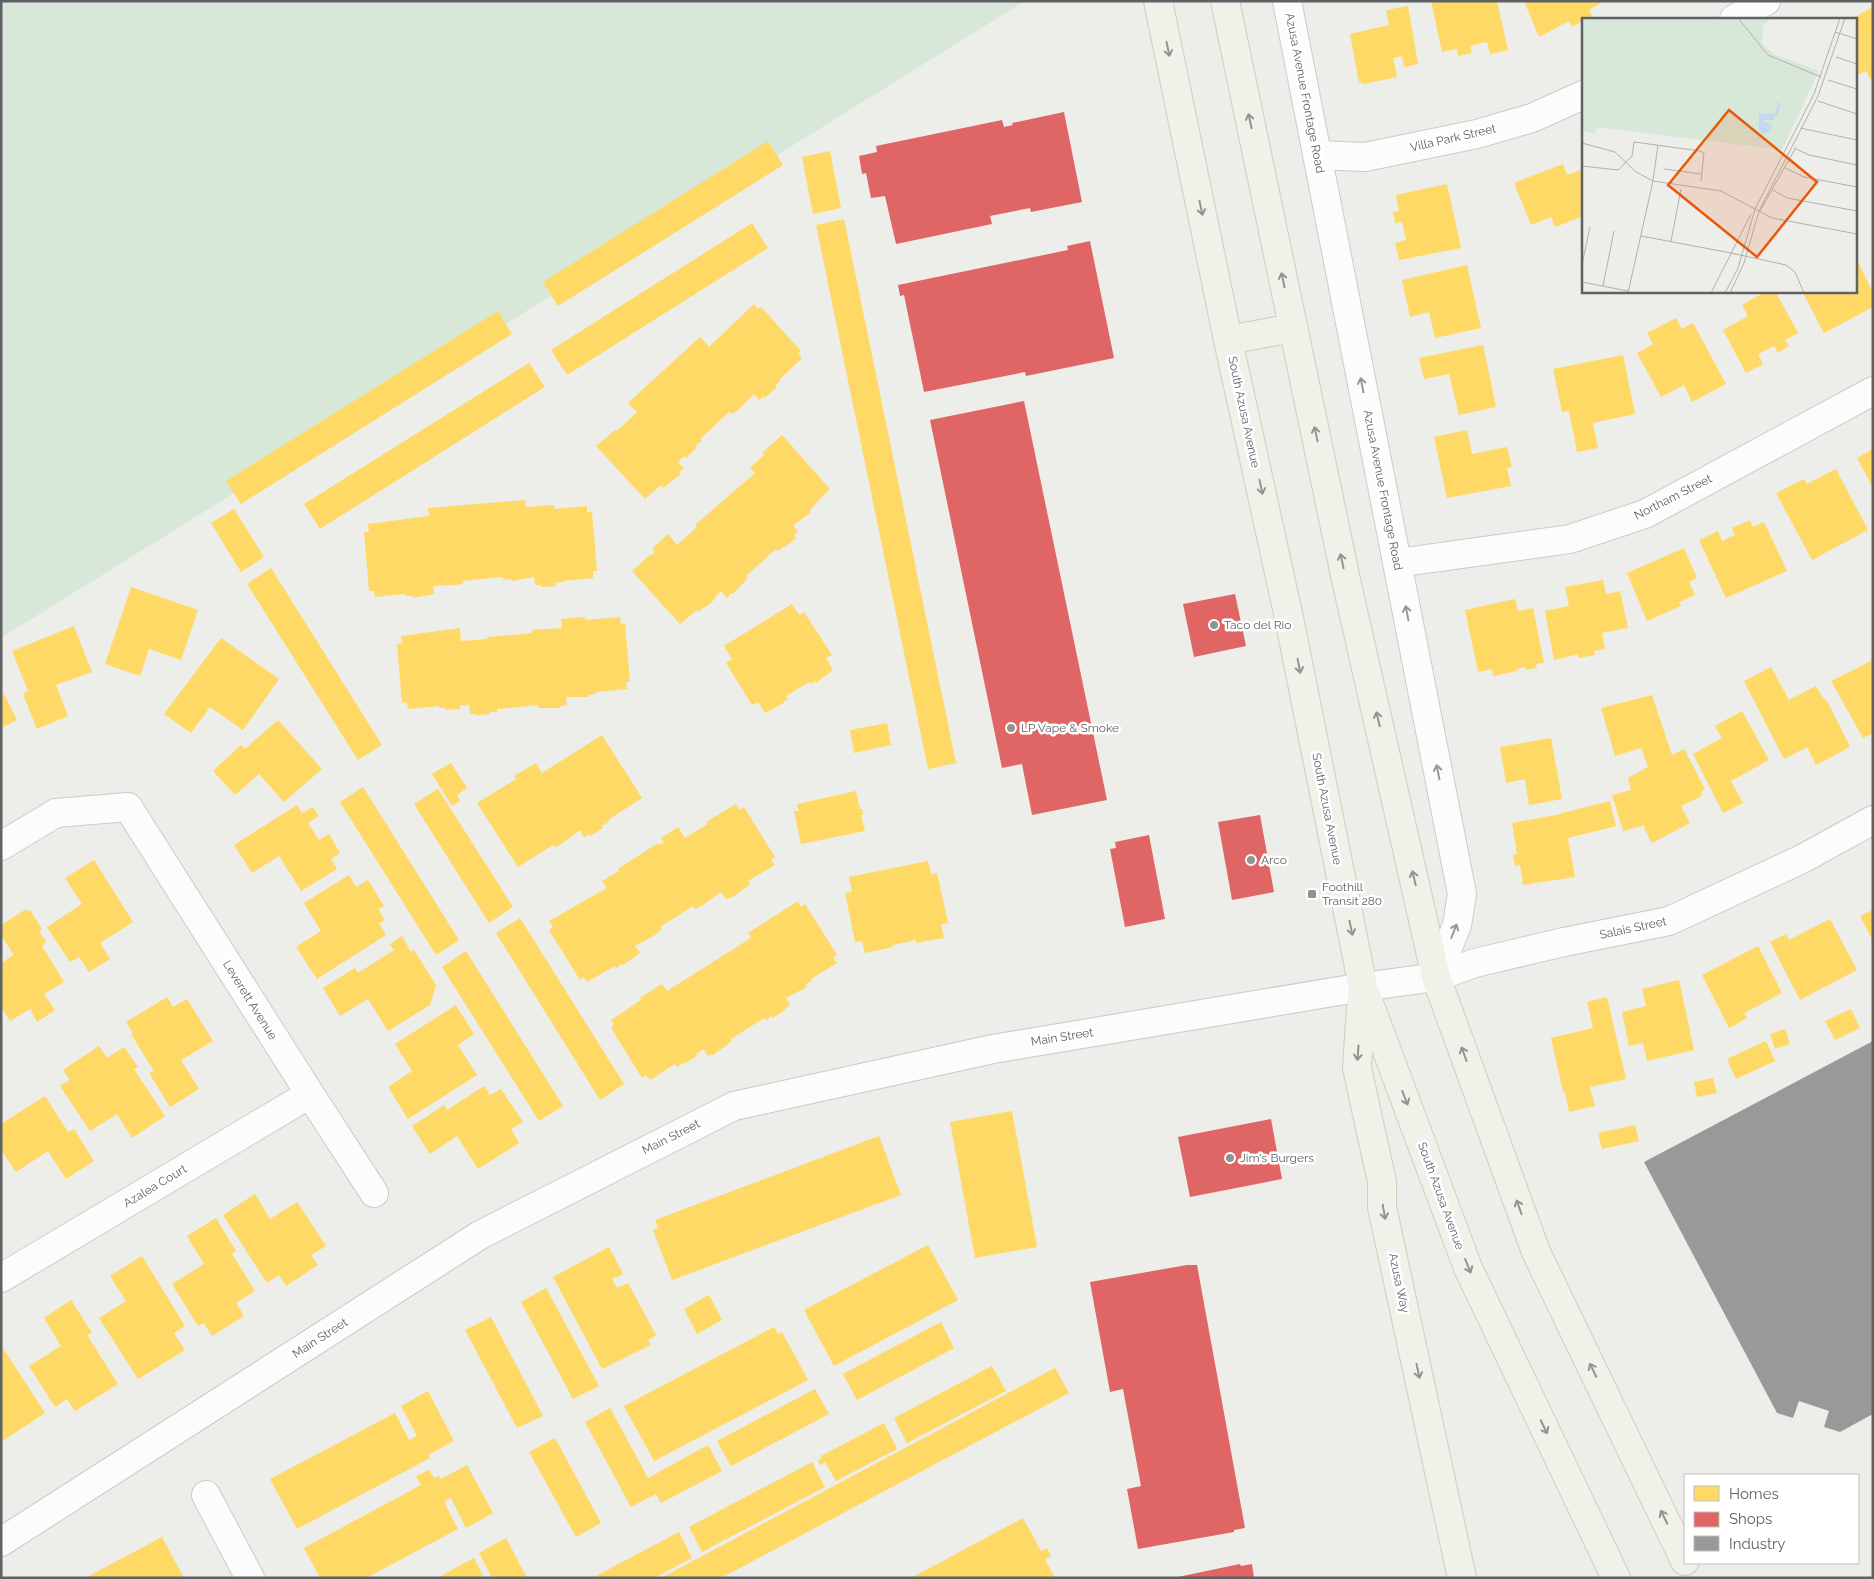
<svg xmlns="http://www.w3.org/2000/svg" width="1874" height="1579" font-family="Raleway,sans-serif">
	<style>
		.green { fill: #d8e8d8 }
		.homes { fill: #ffd966 }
		.shops { fill: #e06666 }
		.industry { fill: #999 }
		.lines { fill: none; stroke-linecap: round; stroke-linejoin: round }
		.street-casing { stroke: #cbcbca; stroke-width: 30 }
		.secondary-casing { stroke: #c9c9c9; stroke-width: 30 }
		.primary-casing { stroke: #d2ceba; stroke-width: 30 }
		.street { stroke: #fcfcfc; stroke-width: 28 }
		.secondary { stroke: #fcfcfc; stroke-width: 28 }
		.primary { stroke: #f2f1e9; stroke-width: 28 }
		.oneway { stroke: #929393 }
		.oneway2 { stroke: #96979a }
		.poi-dot { fill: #919293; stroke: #fff; stroke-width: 2 }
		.labels { text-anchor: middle; stroke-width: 5; stroke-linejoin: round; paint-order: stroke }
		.street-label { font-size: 12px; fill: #5f6165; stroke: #fff }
		.poi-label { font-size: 12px; fill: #5f6165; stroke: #fff; text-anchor: start }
		.inset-road { fill: none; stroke: #b0b1b0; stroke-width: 1 }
		.view { fill: #e8590c; fill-opacity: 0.15; stroke: #e8590c; stroke-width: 2.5 }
		.inset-edge { fill: none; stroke: #5f6165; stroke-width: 2.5 }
	</style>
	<rect width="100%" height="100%" fill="#edede9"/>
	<!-- green -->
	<path class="green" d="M1,1h1024l-1024,637z"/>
	<!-- homes -->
	<g class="homes">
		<path d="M1431,1h66l11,49 -18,4 -3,-12 -17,4 2,7 -14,3 -1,-7 -15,3z"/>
		<path d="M1524,1h80l-15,9 3,6 -9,3v2l-11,6 -3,-6 -30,16z"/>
		<path d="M1408,6l10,58 -14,3 -2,-11 -9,2 4,19 -34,7v-2l-4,1 -9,-49 39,-9 -3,-15z"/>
		<path d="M1873,7v72l-2,1 -5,-9 -11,5v-38l3,-1 -3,-3v-15h-4z"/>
		<path d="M768,141l15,24 -225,141 -15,-24z"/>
		<path d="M830,151l11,57 -28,6 -11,-57z"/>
		<path d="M1563,164l4,11 14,-5 2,5v45l-2,-3 -26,10 -4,-10 -20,8 -17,-42z"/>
		<path d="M1447,184l14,64 -62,12 -4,-17 11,-3 -4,-18 -7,1 -2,-11 6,-1 -3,-16z"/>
		<path d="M844,219l112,544 -28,6 -112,-544z"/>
		<path d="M752,223l16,25 -201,127 -16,-25z"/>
		<path d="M1855,256l18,37v14l-49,26 -22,-42h53z"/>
		<path d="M1467,265l14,63 -46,10 -6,-26 -19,5 -8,-37z"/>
		<path d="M1767,291h8l23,42 -13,7 4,6 -11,7 -4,-7 -16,8 5,10 -17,9 -23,-43 25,-14 -6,-11z"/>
		<path d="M754,304l4,5 3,-2 40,44 -3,2 4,5 -23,22 1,1 -5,5 1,2 -11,10 -1,-2 -5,4 -5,-6 -16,16 -6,4 -3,-2 -29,27 2,2 -7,5 1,2 -10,10 -2,-2 -6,6 6,6 -5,4 2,2 -18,14 -2,-3 -16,14 -49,-53 19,-16 2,1 20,-19 -9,-9 72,-66 9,10z"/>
		<path d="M498,311l14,23 -271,170 -15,-23z"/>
		<path d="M1676,318l6,11 11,-6 33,61 -34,18 -8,-17 -23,12 -24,-44 16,-9 -6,-11z"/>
		<path d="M1483,345l13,62 -37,8 -10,-41 -25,5 -5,-21z"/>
		<path d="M1623,355l12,59 -42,9 5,25 -21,4 -8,-41 -7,1 -9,-43z"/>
		<path d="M529,363l16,24 -225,142 -16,-25z"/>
		<path d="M1467,430l5,24 35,-7 5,20 -5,1 4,18 -64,12 -13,-61z"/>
		<path d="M782,435l48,54 -15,15v1l-5,5 1,2 -18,14 5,6 -4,3 2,3 -11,9 -1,-1 -6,5 -2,-2 -30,27 2,2 -15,16 -2,-1 -4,5 -6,-7 -6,6 1,1 -10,9h-2l-5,5 -2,-2 -17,14 -48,-53 19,-17 1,1 3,-3 -3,-3 16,-15 9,11 20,-18 -2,-2 60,-52 -5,-5 14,-13 -2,-2z"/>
		<path d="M1873,449v39l-16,-30z"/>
		<path d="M1836,469l32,61 -56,30 -36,-67 28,-14 3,5z"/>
		<path d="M525,500l1,7 28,-2 1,4 32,-3v6h5l5,59h-4v7l-31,3 1,1 -8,1 1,3 -15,1v-2h-6l-1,-8 -22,4 -1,-2 -8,1v-3l-41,4 1,3 -8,1 -22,1 1,8 -21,4v-2h-7l-1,-2 -30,3 -1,-6h-5l-5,-59h5l-1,-8 61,-8 -1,-8z"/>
		<path d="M234,509l30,48 -23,15 -30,-49z"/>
		<path d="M1750,520l3,7 11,-5 23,49 -61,27 -27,-58 19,-9 4,10 13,-6 -3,-7z"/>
		<path d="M1684,548l13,30 -8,4 6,13 -16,7 2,4 -34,15 -20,-48z"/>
		<path d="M271,568l111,177 -24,15 -111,-176z"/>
		<path d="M1603,580l3,14 14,-3 8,37 -26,5 3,16 -11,2 1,4 -17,3v-4l-24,6 -9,-49 24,-5 -4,-19z"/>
		<path d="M131,587l67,23 -17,50 -32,-11 -9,27 -35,-12z"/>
		<path d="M1515,599l3,12 15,-3 11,55 -8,1 1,4 -11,2 -1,-3 -9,2 1,2 -24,5 -1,-7 -14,3 -13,-62z"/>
		<path d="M792,604l7,11 5,-3 28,43 -6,3 7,12 -17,13 -1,-2 -5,3 -1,-2 -23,14 2,3 -5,3 1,1 -19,10 -7,-11 -6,3 -26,-42 6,-4 -8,-13z"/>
		<path d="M585,617v3l35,-3 1,7 4,-1 5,59h-4l1,7 -31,3v2l-8,1v2h-22l1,8 -7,1v2h-22v-3l-41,4v3h-7v2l-14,1v-1h-6l-1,-9 -9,1v3l-14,1v-2h-7v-2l-31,3 -1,-7 -5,1 -5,-59 5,-1 -1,-7 59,-8 1,13 27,-2 -1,-2 45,-4v-3l30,-2 -1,-9z"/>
		<path d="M74,626l18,46 -36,13 12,31 -31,13 -14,-35 5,-3 -16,-40z"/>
		<path d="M221,638l58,41 -36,51 -33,-23 -19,26 -27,-19z"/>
		<path d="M1873,660v73l-10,5 -32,-57z"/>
		<path d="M1771,667l18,33 27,-14 8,14 2,-1 24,48 -34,18 -9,-18 -23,12 -40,-78z"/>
		<path d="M1,688l16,32 -16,8z"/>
		<path d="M1652,695l20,60 12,-6 21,40 -4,3 1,4 -21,10 9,17 -38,20 -8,-15 1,-3 -22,6 -11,-36 19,-5 -3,-12 20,-11 -7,-19 -26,8 -14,-48z"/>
		<path d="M1742,711l27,49 -38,21 12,22 -20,10 -30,-59 29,-16 -7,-12z"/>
		<path d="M278,720l44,49 -38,33 -25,-28 -24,21 -22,-24 28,-26 4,4z"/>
		<path d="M887,723l4,22 -37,8 -4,-23z"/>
		<path d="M602,735l40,63 -34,22 1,2 -8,4 2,2 -13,8 -1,-2 -5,4 -4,-8 -19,14 -6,3 -2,-2 -35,22 -41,-64 39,-24 -2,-3 22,-13 6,10z"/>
		<path d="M1551,738l11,61 -33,6 -4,-26 -19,4 -6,-36z"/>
		<path d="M451,763l16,25 -10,7 3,6 -8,5 -20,-32z"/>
		<path d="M363,787l96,153 -23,15 -96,-153z"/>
		<path d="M438,789l75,118 -24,16 -75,-119z"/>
		<path d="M856,791l4,18h2l1,6h-2l4,16 -64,13 -7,-33h5l-2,-7z"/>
		<path d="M1610,801l6,25 -48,12 7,39 -52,8 -3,-20 -5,1 -2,-11 4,-1 -5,-31 49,-9 1,-1z"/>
		<path d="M736,804l3,6 5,-3 31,50 -4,3 4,5 -27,16 2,3 -17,13 -7,2 -5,-7 -18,13 -8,4 -2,-3 -33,21 2,2 -7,6 -20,11 5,7 -17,12 -1,-1 -6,4 -1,-2 -28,16 -3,-5 -4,3 -31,-50 4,-3 -4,-6 58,-33 -5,-7 17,-10 -1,-2 40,-26 1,2 5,-2 -3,-5 17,-11 7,11 23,-14 -2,-2z"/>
		<path d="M297,805l5,8 11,-6 6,9 -11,7 11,17 10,-6 11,19 -9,6 6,10 -36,22 -22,-35 -27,17 -18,-28z"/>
		<path d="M94,860l39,62 -33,21 10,16 -21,13 -10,-15 -9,5 -23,-35 35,-23 -17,-26z"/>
		<path d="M928,861l3,13 6,-1 11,50 -7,1 3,14 -28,5v-3l-24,5 1,2 -28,6 -3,-12 -7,1 -10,-49 7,-1 -3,-15z"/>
		<path d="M349,875l7,12 12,-7 16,26 -6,3 7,11 -6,3 7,12 -69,44 -21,-32 25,-16 -17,-28z"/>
		<path d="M798,901l3,6 4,-3 32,51 -4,2 4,6 -26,16 1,2 -7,4 2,2 -21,11 4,7 -5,3 1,1 -13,9 -1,-2 -6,4 -2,-2 -33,21 1,2 -19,14 -1,-1 -4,2 -4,-7 -8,5 1,2 -13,8 -1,-1 -6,4 -2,-3 -25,16 -4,-5 -4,3 -31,-50 3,-3 -3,-5 30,-20 -1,-2 22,-14 5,7 84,-53 -3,-5z"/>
		<path d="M26,909l1,3 3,-2 12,19 -3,2 7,11 -4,4 22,36 -20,12 11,16 -18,12 -7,-13 -20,12 -9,-14v-44l13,-8 -13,-20v-10z"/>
		<path d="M1873,910v31l-13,-25z"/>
		<path d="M520,918l104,166 -24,16 -104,-167z"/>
		<path d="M1830,919l27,51 -57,30 -30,-58 16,-8 3,6z"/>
		<path d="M402,936l9,16 3,-2 22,35 -6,20 -42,26 -20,-32 -28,17 -17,-28 32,-20 3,5 36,-23 -4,-6z"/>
		<path d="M1758,946l24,47 -38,20 3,5 -18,10 -27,-53z"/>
		<path d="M466,951l97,155 -24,15 -97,-154z"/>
		<path d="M1679,980l15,70 -47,11 -4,-18 -14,3 -7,-34 24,-6 -4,-17z"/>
		<path d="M167,997l6,10 14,-8 26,42 -32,19 18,29 -29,18 -21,-34 5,-2 -23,-37 2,-1 -7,-11z"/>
		<path d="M1607,997l19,82 -36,8 5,19 -26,6 -4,-20h-2l-12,-54 42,-10 -6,-26z"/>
		<path d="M456,1005l18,29 -16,11 19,30 -69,44 -20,-32 24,-16 -17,-27z"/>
		<path d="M1851,1009l9,19 -25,12 -10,-19z"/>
		<path d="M1785,1029l5,15 -15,5 -5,-15z"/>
		<path d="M1766,1041l9,20 -39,18 -9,-20z"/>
		<path d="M99,1046l8,12 17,-11 14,20 -4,2 31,47 -33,22 -15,-24 -27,17 -30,-45 10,-6 -7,-10z"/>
		<path d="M1713,1078l4,15 -20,4 -3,-15z"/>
		<path d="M484,1086l6,9 11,-6 22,33 -12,7 8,14 -41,26 -21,-33 -27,18 -18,-28 32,-21 3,5z"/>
		<path d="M45,1096l23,36 6,-3 20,32 -28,18 -18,-28 -32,21 -15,-22v-26z"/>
		<path d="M1012,1111l25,136 -62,11 -25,-136z"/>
		<path d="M1635,1125l4,16 -37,8 -4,-16z"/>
		<path d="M879,1136l22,59 -229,85 -19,-50 5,-2 -3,-8z"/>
		<path d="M255,1194l15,25 27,-17 29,44 -15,9 7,10 -32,21 -7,-11 -12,8 -44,-68z"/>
		<path d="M216,1218l20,33 -4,3 23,37 -19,12 8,13 -32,20 -8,-13 -6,3 -26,-42 32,-20 -17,-28z"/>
		<path d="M928,1245l30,55 -124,66 -30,-56z"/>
		<path d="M609,1247l14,27 -11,5 5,9 11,-5 28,52 -8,5 3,5 -49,24 -49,-92z"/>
		<path d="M142,1256l43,70 -11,7 11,17 -47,29 -39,-61 27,-17 -16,-25z"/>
		<path d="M546,1288l53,98 -26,13 -52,-97z"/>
		<path d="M709,1295l13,25 -25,14 -13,-25z"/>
		<path d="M71,1300l21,33 -5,2 31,49 -43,27 -8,-12 -12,8 -26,-41 32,-20 -17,-28z"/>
		<path d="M491,1317l52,99 -26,12 -52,-98z"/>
		<path d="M941,1322l13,26 -97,52 -14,-26z"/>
		<path d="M774,1327l4,7 4,-2 26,48 -154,81 -30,-55z"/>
		<path d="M1,1345l44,68 -44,29z"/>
		<path d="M992,1366l14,25 -99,52 -13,-25z"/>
		<path d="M1055,1368l14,25 -348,185h-60z"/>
		<path d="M815,1389l14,25 -98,52 -14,-25z"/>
		<path d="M428,1391l26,50 -26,14 2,3 -133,71 -27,-50 125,-66 14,27 8,-4 -16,-30z"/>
		<path d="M610,1408l38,70 60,-33 14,26 -61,32 -5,-9 -25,13 -46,-85z"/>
		<path d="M884,1423l13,26 -61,32 -11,-19 -5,3 -2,-5 4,-2 -1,-2z"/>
		<path d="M555,1438l46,85 -25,14 -47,-85z"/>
		<path d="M812,1462l13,25 -123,65 -13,-25z"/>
		<path d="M467,1465l26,48 -27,15 -15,-30 -7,4 14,27 -92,49h-46l-16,-30 117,-63 -5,-9 13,-6 5,8 5,-2 2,3z"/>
		<path d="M1023,1518l18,33 6,-3 4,8 -6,3 10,19h-144z"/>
		<path d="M679,1532l13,26 -38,20h-62z"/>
		<path d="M162,1537l22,41h-99z"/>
		<path d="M506,1538l21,40h-35l-13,-25z"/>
		<path d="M474,1558l10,20h-47z"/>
	</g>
	<!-- shops -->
	<g class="shops">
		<path d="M1064,112l18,90 -51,10 -1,-4 -40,8 2,8 -96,20 -11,-48 -14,2 -5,-25 -4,1 -3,-18 18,-4 -1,-6 126,-26 2,7 9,-2 -1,-2z"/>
		<path d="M1090,241l24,117 -88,18 -1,-4 -101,20 -20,-97 -4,1 -2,-11 170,-35 -1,-4z"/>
		<path d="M1024,401l83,399 -75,15 -10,-51 -20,4 -72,-348z"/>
		<path d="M1235,594l11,52 -52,11 -11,-53z"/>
		<path d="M1260,815l14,77 -42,8 -14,-78z"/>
		<path d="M1149,835l16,84 -40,8 -15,-78 6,-1 -1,-6z"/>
		<path d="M1271,1119l11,60 -92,18 -12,-60z"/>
		<path d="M1187,1265h10l48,263 -11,2v2l-96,17 -11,-60 14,-3 -18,-97 -13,3 -20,-110z"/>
		<path d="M1240,1564l1,2 11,-2 2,14h-81z"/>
	</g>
	<!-- industry -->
	<path class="industry" d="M1873,1041v373l-33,18 -16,-5 5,-16 -30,-10 -6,17 -16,-5 -133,-251z"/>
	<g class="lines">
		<defs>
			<g id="street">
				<path d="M1287,1l175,893 -5,31 -21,52"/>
				<path d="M1734,19l32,-18"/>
				<path d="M1317,155l48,2 112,-23 55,-16 51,-23"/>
				<path d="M1397,563l173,-24 75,-25 228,-123"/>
				<path d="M1,846l55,-33 72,-6 182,287 64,99"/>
				<path d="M1436,977l39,-14 89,-21"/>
				<path d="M1,1278l309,-184"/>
				<path d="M206,1495l44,83"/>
			</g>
			<g id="secondary">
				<path d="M1564,942l105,-21 133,-62 71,-39"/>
				<path d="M1,1542l479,-307 254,-129 259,-57 370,-62 73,-10"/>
			</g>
			<g id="primary">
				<path d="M1158,1l70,339 61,278 74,369 105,281 148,310"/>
				<path d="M1225,1l121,579 90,397 100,275 149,309"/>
				<path d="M1228,340l65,-12"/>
				<path d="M1362,993l-5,75 25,114v25l80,371"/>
			</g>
		</defs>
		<!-- street casing -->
		<use href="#street" class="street-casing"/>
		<!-- secondary casing -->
		<use href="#secondary" class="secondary-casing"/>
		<!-- primary casing -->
		<use href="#primary" class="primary-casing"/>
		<!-- street -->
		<use href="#street" class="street"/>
		<!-- secondary -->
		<use href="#secondary" class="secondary"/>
		<!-- primary -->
		<use href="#primary" class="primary"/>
	</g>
	<!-- one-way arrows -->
	<defs><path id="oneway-shaft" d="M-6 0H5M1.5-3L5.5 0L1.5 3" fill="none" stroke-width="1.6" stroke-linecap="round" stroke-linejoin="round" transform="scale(1.25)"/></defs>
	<g class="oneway">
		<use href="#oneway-shaft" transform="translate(1168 49) rotate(78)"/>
		<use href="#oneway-shaft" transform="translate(1250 121) rotate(-102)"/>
		<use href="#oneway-shaft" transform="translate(1201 208) rotate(78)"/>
		<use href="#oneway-shaft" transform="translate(1283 280) rotate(-102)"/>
		<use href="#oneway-shaft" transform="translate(1316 434) rotate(-102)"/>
		<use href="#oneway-shaft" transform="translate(1261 487) rotate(78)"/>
		<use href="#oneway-shaft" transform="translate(1342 561) rotate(-102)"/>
		<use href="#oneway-shaft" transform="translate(1299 666) rotate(79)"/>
		<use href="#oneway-shaft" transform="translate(1378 719) rotate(-103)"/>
		<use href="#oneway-shaft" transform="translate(1414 878) rotate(-103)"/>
		<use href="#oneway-shaft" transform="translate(1351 928) rotate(78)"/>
		<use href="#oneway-shaft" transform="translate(1358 1053) rotate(94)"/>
		<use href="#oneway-shaft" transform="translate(1464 1054) rotate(-110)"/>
		<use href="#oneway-shaft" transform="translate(1405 1098) rotate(69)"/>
		<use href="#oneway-shaft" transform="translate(1519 1207) rotate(-110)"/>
		<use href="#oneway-shaft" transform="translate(1384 1212) rotate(80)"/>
		<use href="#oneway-shaft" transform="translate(1468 1266) rotate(68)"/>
		<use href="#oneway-shaft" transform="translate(1593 1370) rotate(-116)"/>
		<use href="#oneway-shaft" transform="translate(1418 1371) rotate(78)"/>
		<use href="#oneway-shaft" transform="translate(1544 1427) rotate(64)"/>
		<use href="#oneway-shaft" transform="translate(1664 1517) rotate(-116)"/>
	</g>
	<g class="oneway2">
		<use href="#oneway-shaft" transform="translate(1362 385) rotate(-101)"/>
		<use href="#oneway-shaft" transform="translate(1407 613) rotate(-101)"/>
		<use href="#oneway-shaft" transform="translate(1438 772) rotate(-101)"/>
		<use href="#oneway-shaft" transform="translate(1454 931) rotate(-69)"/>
	</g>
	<!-- markers -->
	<g class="poi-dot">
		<circle cx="1214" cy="625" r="5"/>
		<circle cx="1011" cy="728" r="5"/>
		<circle cx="1251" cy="860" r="5"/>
		<rect x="1307" y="889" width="10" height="10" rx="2.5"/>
		<circle cx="1230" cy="1158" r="5"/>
	</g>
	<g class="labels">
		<!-- street labels -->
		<g class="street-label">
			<text transform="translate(1305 93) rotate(79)" y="4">Azusa Avenue Frontage Road</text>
			<text transform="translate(1453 138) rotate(-13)" y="4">Villa Park Street</text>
			<text transform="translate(1244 412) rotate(78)" y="4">South Azusa Avenue</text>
			<text transform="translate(1383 490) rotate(79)" y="4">Azusa Avenue Frontage Road</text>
			<text transform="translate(1673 497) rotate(-27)" y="4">Northam Street</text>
			<text transform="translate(1327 809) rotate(79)" y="4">South Azusa Avenue</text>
			<text transform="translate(1633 928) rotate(-12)" y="4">Salais Street</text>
			<text transform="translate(250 1000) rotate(58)" y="4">Leverett Avenue</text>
			<text transform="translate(1062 1037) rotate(-9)" y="4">Main Street</text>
			<text transform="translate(671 1137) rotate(-27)" y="4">Main Street</text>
			<text transform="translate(155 1186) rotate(-31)" y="4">Azalea Court</text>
			<text transform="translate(1441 1196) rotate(70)" y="4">South Azusa Avenue</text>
			<text transform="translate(1399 1283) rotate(78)" y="4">Azusa Way</text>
			<text transform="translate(320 1338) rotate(-33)" y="4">Main Street</text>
		</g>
		<!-- poi labels -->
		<g class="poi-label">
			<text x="1224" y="629">Taco del Rio</text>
			<text x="1021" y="732">LP Vape &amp; Smoke</text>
			<text x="1261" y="864">Arco</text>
			<text x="1322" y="891">Foothill<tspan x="1322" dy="14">Transit 280</tspan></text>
			<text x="1240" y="1162">Jim's Burgers</text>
		</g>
	</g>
	<!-- overview -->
	<g transform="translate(1582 18)">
		<rect width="275" height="275" fill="#edede9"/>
		<path d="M0,0h213l-26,2 -6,5 -1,19 12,10 45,17 -37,79 -185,-23 -2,7 -13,-3z" fill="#d8e8d8"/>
		<path d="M192,84l6,1 -1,9 -6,8h-11l10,5 -1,5 -9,5 -3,-7v-14l16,-1 3,-9z" fill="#c3d9f1"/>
		<path class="inset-road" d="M156,0l30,37 53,22M253,14l22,7M254,39l21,7M246,62l29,9M236,83l39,13M218,110l57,12M0,125l33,9 21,20 17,9 68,10 51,27 85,16M212,130l15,7 48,10M0,148l36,4 14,-14 2,-14 66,9 4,2 -3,28M203,150l19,9 53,10M82,151l37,5M191,172l14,8 70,13M178,193l35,-62M59,218l90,17M89,223l10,-52M149,235l55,12 9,7 9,21M0,247l8,-38M0,264l46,9M21,268l11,-55M46,275l25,-112 5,-36M129,275l40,-79M143,275l13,-25 17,-59 59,-115 26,-76M148,275l14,-30 15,-52 59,-115 27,-78"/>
		<path class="view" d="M147,92l88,72 -60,75 -89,-72z"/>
		<rect width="275" height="275" class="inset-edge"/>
	</g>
	<!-- border -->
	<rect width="1874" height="1579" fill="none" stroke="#5f6165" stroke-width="5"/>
	<!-- legend -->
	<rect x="1684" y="1474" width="175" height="90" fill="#ffffff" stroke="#bfc0c1"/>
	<rect x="1694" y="1486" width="25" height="15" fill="#ffd966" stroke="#bfc0c1"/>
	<text x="1729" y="1499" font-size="15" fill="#5f6165">Homes</text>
	<rect x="1694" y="1512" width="25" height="15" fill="#e06666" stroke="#bfc0c1"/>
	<text x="1729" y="1524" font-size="15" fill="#5f6165">Shops</text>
	<rect x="1694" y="1536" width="25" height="15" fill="#999999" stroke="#bfc0c1"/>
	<text x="1729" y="1549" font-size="15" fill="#5f6165">Industry</text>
</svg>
